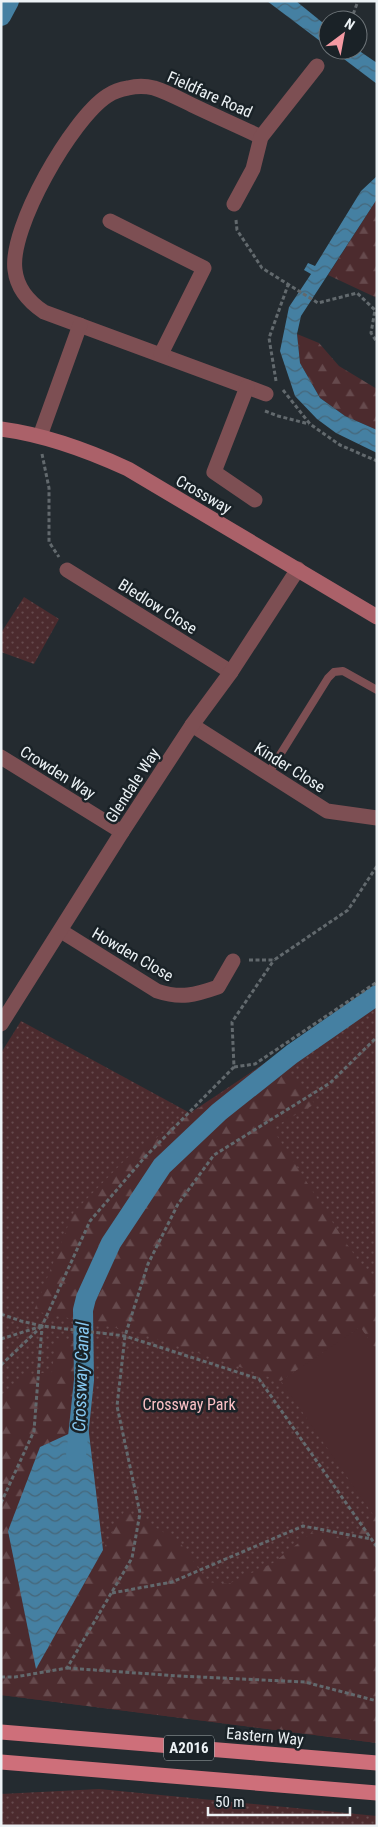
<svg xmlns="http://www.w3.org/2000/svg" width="378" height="1827" font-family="'Roboto Condensed',sans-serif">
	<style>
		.grass { fill: url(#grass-dots) }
		.forest { fill: url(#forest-firs) }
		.pitch { fill: #4c2b2e }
		.water { fill: url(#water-waves) }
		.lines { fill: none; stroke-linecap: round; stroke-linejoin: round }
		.canal { stroke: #4580a2; stroke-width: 20 }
		.path { stroke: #62696d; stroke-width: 3; stroke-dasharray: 4 2.5; stroke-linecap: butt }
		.lane { stroke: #7d4f53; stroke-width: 8 }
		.street { stroke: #7d4f53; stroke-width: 15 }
		.secondary { stroke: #ab6169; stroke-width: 15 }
		.primary { stroke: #ce6f7a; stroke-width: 15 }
		.labels { text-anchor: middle; stroke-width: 5; stroke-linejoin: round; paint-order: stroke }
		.shield { fill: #1a2227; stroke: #adb4b7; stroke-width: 1 }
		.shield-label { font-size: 15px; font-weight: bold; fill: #ecf2f5 }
		.street-label { font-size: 16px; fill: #ecf2f5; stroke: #1a2227 }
		.park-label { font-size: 16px; fill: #fbc1c5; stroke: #1a2227 }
		.water-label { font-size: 18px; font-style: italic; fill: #88caf3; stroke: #1a2227 }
	</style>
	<defs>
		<pattern id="grass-dots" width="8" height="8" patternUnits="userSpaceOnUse" patternTransform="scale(1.25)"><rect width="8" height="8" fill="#4c2b2e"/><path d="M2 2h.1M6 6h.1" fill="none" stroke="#664a4d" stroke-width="1.8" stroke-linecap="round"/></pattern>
		<pattern id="forest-firs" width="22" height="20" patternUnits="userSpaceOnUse" patternTransform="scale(1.25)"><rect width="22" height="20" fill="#4c2b2e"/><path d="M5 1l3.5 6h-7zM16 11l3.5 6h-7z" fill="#664a4d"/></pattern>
		<pattern id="water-waves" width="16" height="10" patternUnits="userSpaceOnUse" patternTransform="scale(1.25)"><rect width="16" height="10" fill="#4580a2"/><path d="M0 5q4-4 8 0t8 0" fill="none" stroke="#46677a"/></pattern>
	</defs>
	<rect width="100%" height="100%" fill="#242b30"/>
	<!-- grass -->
	<g class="grass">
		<path d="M24,597l35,22 -25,45 -33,-12v-19z"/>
		<path d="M377,988v755l-376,-48v-642l20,-32 169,92z"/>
		<path d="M99,1789l278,27v10h-376v-32z"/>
	</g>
	<!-- forest -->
	<g class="forest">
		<path d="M377,199v99l-49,-23z"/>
		<path d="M297,334l22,9 20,23 38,23v41l-32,-14 -25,-18 -20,-35z"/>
		<path d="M275,1056l40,48 -43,24 72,112 33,47v64l-17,-24 -79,54 -145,-49 -102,-21 39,-98 54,-55z"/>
		<path d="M56,1338l34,8 -2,79 -48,22 -3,221 88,-158 54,31 29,41 20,2 45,-21 42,-33 33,12 29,-28v229l-376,-48v-299l23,-21 28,-3z"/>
	</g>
	<!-- pitch -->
	<path class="pitch" d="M360,1327l17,24v163l-3,2 -93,-135z"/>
	<!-- water -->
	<g class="water">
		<path d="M267,1h29l32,26v20z"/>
		<path d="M332,50h26l19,13v21z"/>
		<path d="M377,176v23l-76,117 -4,18 3,29 20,35 25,18 32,14v23l-41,-20 -19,-14 -22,-23 -15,-45 9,-44 22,-33 -7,-4 4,-7 7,3 46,-75z"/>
		<path d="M88,1425l15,125 -67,119 -28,-138 32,-84z"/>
	</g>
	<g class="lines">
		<!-- canal -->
		<g class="canal">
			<path d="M1,16l8,-15"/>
			<path d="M76,1456l8,-76 -1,-70 3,-12 25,-55 51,-77 57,-54 73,-58 85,-59"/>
		</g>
		<!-- path -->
		<g class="path">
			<path d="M351,20l7,-19"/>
			<path d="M236,220l1,10 25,38 56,35 39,-10 18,17 -4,23 6,9"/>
			<path d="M276,381l-7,-43 19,-53"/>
			<path d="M283,390l27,34 30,21 37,16"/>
			<path d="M265,411l13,5 31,8"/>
			<path d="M42,454l7,34v54l10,15"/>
			<path d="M249,960h25l74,-50 29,-44"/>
			<path d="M234,1067l21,-3 122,-82"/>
			<path d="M1,1314l20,7 21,5 83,10 134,43 118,168"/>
			<path d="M1,1339l38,-12"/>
			<path d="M1,1365l40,-38"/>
			<path d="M1,1503l33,-72 8,-105 48,-105 55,-64 89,-90 -2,-45 42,-62"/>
			<path d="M112,1593l60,-11 131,-56 68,13"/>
			<path d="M67,1668l112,8 126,6 72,19"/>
			<path d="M1,1677h14l52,-9 65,-110 8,-45 -23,-107 8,-70 23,-72 30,-60 36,-49 116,-72 47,-46"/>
		</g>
		<!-- lane -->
		<path class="lane" d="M268,774l60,-96 6,-6 9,-1 34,19"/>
		<!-- street -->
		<g class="street">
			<path d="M261,137c-23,-11 -46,-21 -69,-32 -12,-6 -25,-13 -38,-17 -8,-2 -18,-2 -26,0 -7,1 -15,4 -21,8 -35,23 -98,132 -92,174 2,18 14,32 29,42l222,82"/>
			<path d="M234,204l19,-35 8,-32 56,-71"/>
			<path d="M110,221l94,47 -43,86"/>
			<path d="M247,387l-33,85 41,28"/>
			<path d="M40,436l40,-111"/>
			<path d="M67,570l164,102"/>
			<path d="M192,725l135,86 50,7"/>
			<path d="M1,757l121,75"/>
			<path d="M61,931l96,60c24,8 38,4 61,-4l15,-26"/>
			<path d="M1,1024l121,-192 70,-107 39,-53 67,-103"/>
		</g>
		<!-- secondary -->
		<path class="secondary" d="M1,429c45,6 86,21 127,40l249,148"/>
		<!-- primary -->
		<g class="primary">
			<path d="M1,1732l376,31"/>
			<path d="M1,1762l376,31"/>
		</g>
	</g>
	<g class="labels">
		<!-- shield labels -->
		<rect class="shield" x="164" y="1735.5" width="50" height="25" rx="4"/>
		<g class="shield-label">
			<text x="189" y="1753">A2016</text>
		</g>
		<!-- street labels -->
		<g class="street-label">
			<text transform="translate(210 94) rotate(24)" y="6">Fieldfare Road</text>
			<text transform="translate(204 494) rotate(30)" y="6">Crossway</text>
			<text transform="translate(158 606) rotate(32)" y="6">Bledlow Close</text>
			<text transform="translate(290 767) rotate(32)" y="6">Kinder Close</text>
			<text transform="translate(58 772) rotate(32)" y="6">Crowden Way</text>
			<text transform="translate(132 785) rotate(-57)" y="6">Glendale Way</text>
			<text transform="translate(133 954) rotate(30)" y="6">Howden Close</text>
			<text transform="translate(265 1736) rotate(5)" y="6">Eastern Way</text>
		</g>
		<!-- park labels -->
		<g class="park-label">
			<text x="189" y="1410">Crossway Park</text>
		</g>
		<!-- water labels -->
		<g class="water-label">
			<text transform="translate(81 1377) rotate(-88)" y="6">Crossway Canal</text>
		</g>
	</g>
	<!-- border -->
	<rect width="378" height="1827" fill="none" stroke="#ecf2f5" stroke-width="5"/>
	<!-- north arrow -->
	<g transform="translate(343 35) rotate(32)"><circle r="24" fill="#1a2227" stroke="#6e7579"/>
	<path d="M0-4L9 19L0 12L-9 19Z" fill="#f49aa3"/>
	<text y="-8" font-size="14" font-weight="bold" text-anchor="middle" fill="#ecf2f5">N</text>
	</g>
	<!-- scale -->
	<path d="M208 1807v8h142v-8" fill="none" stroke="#ecf2f5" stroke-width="2.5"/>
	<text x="215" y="1807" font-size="15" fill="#ecf2f5" stroke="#1a2227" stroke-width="4" paint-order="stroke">50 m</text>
</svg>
